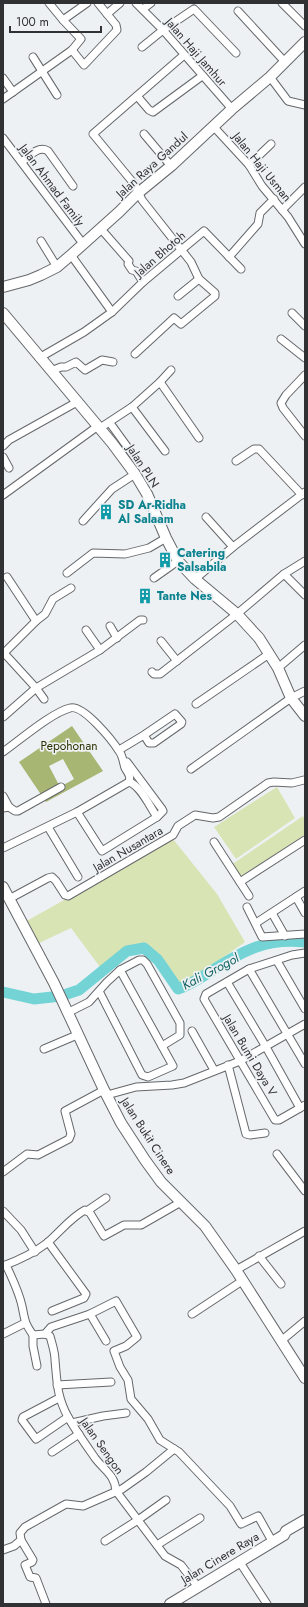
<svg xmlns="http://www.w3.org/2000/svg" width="308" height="1607" font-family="Jost,sans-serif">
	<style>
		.green { fill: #d9e4b5 }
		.forest { fill: #a8b673; fill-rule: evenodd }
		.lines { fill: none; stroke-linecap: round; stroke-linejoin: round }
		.river { stroke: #74d4d5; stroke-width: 11 }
		.street-casing { stroke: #65686b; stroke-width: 9 }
		.secondary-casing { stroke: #65686b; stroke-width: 12 }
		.street { stroke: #fff; stroke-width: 7 }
		.secondary { stroke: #fff; stroke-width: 10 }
		.labels { text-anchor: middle; stroke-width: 3.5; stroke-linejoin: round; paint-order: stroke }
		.street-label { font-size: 12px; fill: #2f3132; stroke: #eef1f4 }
		.culture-label { font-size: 12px; font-weight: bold; fill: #0d838f; stroke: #eef1f4; text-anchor: start }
		.park-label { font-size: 12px; fill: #2a3200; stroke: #eef1f4 }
		.water-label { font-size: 13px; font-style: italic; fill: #136465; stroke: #eef1f4 }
	</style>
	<rect width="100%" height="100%" fill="#eef1f4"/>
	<!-- green -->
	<g class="green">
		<path d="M277,787l18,31 -59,41 -22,-32z"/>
		<path d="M303,816l2,4v15l-64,41 -10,-11z"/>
		<path d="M173,839l44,55 28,48 -67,47 -20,-29 -14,-12 -17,3 -24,20 -32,-43 -36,17 -12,-22z"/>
	</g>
	<!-- forest -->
	<path class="forest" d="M72,726l31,45 -57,31 -27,-40zM63,759l11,20 -14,8 -11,-21z"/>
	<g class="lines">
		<!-- river -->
		<path class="river" d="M3,992l31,7 27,-3 18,-6 48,-39 17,-3 14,12 20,29c12,-4 24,-12 35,-19 31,-20 54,-32 92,-28"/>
		<defs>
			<g id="street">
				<path d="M136,3l27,27 69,79"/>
				<path d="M282,3l23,23"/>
				<path d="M143,9l8,-6"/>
				<path d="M238,11l47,51"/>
				<path d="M107,14l13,-11"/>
				<path d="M63,20l24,-17"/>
				<path d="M142,47l21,-17 31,-21 42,44"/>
				<path d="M72,50l12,15 33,-35 -1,-5 -18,-22"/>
				<path d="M33,57l24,38"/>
				<path d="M270,77l18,24 17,4"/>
				<path d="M3,78l10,14"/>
				<path d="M137,96l12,14 4,2 49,-36"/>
				<path d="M3,99l69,-49 9,-11 -18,-19 -14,-17"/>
				<path d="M213,126l36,39 13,21 26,31 17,27"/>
				<path d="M144,134l27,32"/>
				<path d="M3,138l81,107"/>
				<path d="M22,162c7,-6 17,-17 26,-11l25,35"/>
				<path d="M249,165l22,-21"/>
				<path d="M282,210l23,-23"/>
				<path d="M101,229l28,32 -1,3 4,6 4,1 7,11"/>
				<path d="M41,241l16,26"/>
				<path d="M71,255l41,57"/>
				<path d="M229,257l29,-33 2,-11 14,-14"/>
				<path d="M178,296l21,-17"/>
				<path d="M292,313l13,13"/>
				<path d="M281,339l24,19"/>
				<path d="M135,354l39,-36 7,6 34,-28v-3l-16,-14 -8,-17 -49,-62 -7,-15 -42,-51 91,-79"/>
				<path d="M39,358l45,-26 28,-20 31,-30 61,-51 37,38"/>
				<path d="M51,371l10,-4h5l10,-5 9,8 17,-10 11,2"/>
				<path d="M305,375l-19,20 -5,8 2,5 22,28"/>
				<path d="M160,382l11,-12"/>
				<path d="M132,407l33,44"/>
				<path d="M110,423l29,40"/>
				<path d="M100,428l32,-21 28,-25 39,56"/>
				<path d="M3,446l6,-6 68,-38"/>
				<path d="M3,457l6,11"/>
				<path d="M236,461l18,-12h5l43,46"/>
				<path d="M3,495l95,-69"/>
				<path d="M206,517l27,30"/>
				<path d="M83,521l29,-32 23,-15"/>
				<path d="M67,573l26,-20 32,1 24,-6 17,-10"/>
				<path d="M284,574l21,21"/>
				<path d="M7,577l29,44"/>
				<path d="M154,578l24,-17"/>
				<path d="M195,579l38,-32 72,-55"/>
				<path d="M110,626l7,12"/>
				<path d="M86,630l14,20"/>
				<path d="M161,641l16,20"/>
				<path d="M278,668l27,-23"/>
				<path d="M152,672l2,2h6l77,-60 47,-40 21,-13"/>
				<path d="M44,699l-8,-11 -32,-35 32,-32 9,-7 8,-15 18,-11"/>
				<path d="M196,704l73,-50"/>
				<path d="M3,717l33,-29 64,-38 40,-30h3"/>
				<path d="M119,750l25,-15 31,-21 7,8 -1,2 -27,19h-5l-5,-8"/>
				<path d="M3,752c17,-12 48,-39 67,-44 13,-4 42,32 49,43 4,5 4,11 6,17 3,5 6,8 4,14"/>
				<path d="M127,762l35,47 1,2 -6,6"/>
				<path d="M191,769l100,-71 14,-7"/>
				<path d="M129,782c11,3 21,25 28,35l-55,34 -25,-39z"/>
				<path d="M3,796l6,11"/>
				<path d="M3,808l6,-1 6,4h3l43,-24"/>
				<path d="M48,827l30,50"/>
				<path d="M214,842l35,54"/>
				<path d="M3,848l74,-36"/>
				<path d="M240,882l65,-42"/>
				<path d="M296,897l9,16"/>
				<path d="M9,899l39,-21 4,-1 4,4 9,14 3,1 105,-61 5,-9 17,-11 18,3 6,-1 49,-34 6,-1 18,1 12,-3"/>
				<path d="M247,907l15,30 43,-3"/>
				<path d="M272,913l13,23"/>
				<path d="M256,923l49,-32"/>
				<path d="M277,961l28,48"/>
				<path d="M249,969l56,95"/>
				<path d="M120,970l19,-10h4l4,4 33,59v12l-18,11"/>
				<path d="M227,982l39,65 34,61 5,-3"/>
				<path d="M67,1013l22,-11 18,-20 13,-12 53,96 -25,11 -6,-2 -43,-84"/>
				<path d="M192,1031l22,39"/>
				<path d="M44,1049l33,-14"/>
				<path d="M228,1065l18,69 4,1 15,-2"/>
				<path d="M107,1095l29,-8 36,-2 12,-2 56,-22 65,-37"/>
				<path d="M300,1108l-21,12h-4l-71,-121 2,-5 43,-25 43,-14 13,-2"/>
				<path d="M277,1154l28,37"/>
				<path d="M3,1172l24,-18 11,1 31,-16 2,-5 -6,-23 39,-21"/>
				<path d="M3,1211l18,19 14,22"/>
				<path d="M87,1211l19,-13"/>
				<path d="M48,1242l38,52 -2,4 -32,13"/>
				<path d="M259,1256l22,28"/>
				<path d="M6,1265c6,13 13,27 16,41 3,14 2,16 11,29l12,-1 5,2c2,8 5,16 5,24 2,22 2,37 13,57 8,14 18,28 27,41 9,12 20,17 21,33l49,65 16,9 17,22"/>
				<path d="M3,1266c16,-6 31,-13 44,-23 13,-11 23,-25 38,-33l5,3 14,23 20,-11h17l40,-23"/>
				<path d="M236,1270l69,-39"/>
				<path d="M90,1314l26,-13 21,36 -11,9 -12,5 6,16 8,13 3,19 17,20 12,21 19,12 51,54 11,18 17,-8 14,25"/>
				<path d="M192,1314l50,-33"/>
				<path d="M3,1334l22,-11"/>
				<path d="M45,1334l6,-7 39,-13 16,27"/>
				<path d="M33,1335v11l4,20"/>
				<path d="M281,1341l24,-20"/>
				<path d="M57,1385l54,-3"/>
				<path d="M59,1398l-36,19 -1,3 14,19 32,-22"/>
				<path d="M72,1423l31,-7 23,-3"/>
				<path d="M52,1452l27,-18"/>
				<path d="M21,1540l12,20 -1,2 -7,3 5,12 6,1 10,26"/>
				<path d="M105,1541l33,-21 28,-20"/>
				<path d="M157,1545l43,-27"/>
				<path d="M3,1550l11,-4 7,-6 -1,-7 5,-6 41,-23 17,2 39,-17 24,-17 28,-23"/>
				<path d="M239,1561l28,43"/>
			</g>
			<g id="secondary">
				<path d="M3,287l26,-7 12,-5 16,-8 14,-12 48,-43 19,-19 33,-27 61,-57 38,-32 35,-35"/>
				<path d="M3,313l109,130 23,31 12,20 19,44 12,23 17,18 42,35 22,24 19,30 13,30 14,18"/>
				<path d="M3,887l51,96 50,107 17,33 24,37 16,22 44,44 31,44 69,108"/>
				<path d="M170,1604l114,-69 2,-4 19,-11"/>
			</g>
		</defs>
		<!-- street casing -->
		<use href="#street" class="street-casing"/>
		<!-- secondary casing -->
		<use href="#secondary" class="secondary-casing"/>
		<!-- street -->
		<use href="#street" class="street"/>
		<!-- secondary -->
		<use href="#secondary" class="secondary"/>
	</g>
	<!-- icons -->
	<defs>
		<symbol id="building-bare" viewBox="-9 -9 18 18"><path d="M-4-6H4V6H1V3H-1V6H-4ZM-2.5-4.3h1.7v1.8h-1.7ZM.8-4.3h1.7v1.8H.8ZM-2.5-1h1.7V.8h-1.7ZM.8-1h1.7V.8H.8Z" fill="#0f9aa8" stroke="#eef1f4" stroke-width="2.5" paint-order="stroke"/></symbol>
	</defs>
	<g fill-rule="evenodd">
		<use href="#building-bare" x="95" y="501" width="22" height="22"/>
		<use href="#building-bare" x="154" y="549" width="22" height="22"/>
		<use href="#building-bare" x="134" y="585" width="22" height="22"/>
	</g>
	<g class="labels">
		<!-- street labels -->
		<g class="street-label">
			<text transform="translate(196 52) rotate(49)" y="4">Jalan Haji Jamhur</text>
			<text transform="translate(152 165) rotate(-42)" y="4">Jalan Raya Gandul</text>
			<text transform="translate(262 167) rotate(51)" y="4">Jalan Haji Usman</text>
			<text transform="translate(52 185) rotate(53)" y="4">Jalan Ahmad Family</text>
			<text transform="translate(160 254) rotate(-41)" y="4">Jalan Bhotoh</text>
			<text transform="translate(143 466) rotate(57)" y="4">Jalan PLN</text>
			<text transform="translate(128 849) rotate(-30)" y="4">Jalan Nusantara</text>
			<text transform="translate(250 1055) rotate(59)" y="4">Jalan Bumi Daya V</text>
			<text transform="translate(148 1136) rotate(57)" y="4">Jalan Bukit Cinere</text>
			<text transform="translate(102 1446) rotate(55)" y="4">Jalan Sengon</text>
			<text transform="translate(220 1558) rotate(-31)" y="4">Jalan Cinere Raya</text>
		</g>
		<!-- culture labels -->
		<g class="culture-label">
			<text x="118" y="509">SD Ar-Ridha<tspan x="118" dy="14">Al Salaam</tspan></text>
			<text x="177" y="557">Catering<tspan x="177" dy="14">Salsabila</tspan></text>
			<text x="157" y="600">Tante Nes</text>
		</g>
		<!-- park labels -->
		<g class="park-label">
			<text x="69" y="750">Pepohonan</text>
		</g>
		<!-- water labels -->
		<g class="water-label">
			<text transform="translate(210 971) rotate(-28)" y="5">Kali Grogol</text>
		</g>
	</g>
	<!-- border -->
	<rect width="308" height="1607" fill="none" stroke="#2f3132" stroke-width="8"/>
	<!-- scale -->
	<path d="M10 26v6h91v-6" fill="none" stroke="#2f3132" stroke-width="2"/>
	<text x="16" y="26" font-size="12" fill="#2f3132" stroke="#eef1f4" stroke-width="3" paint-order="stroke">100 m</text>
</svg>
